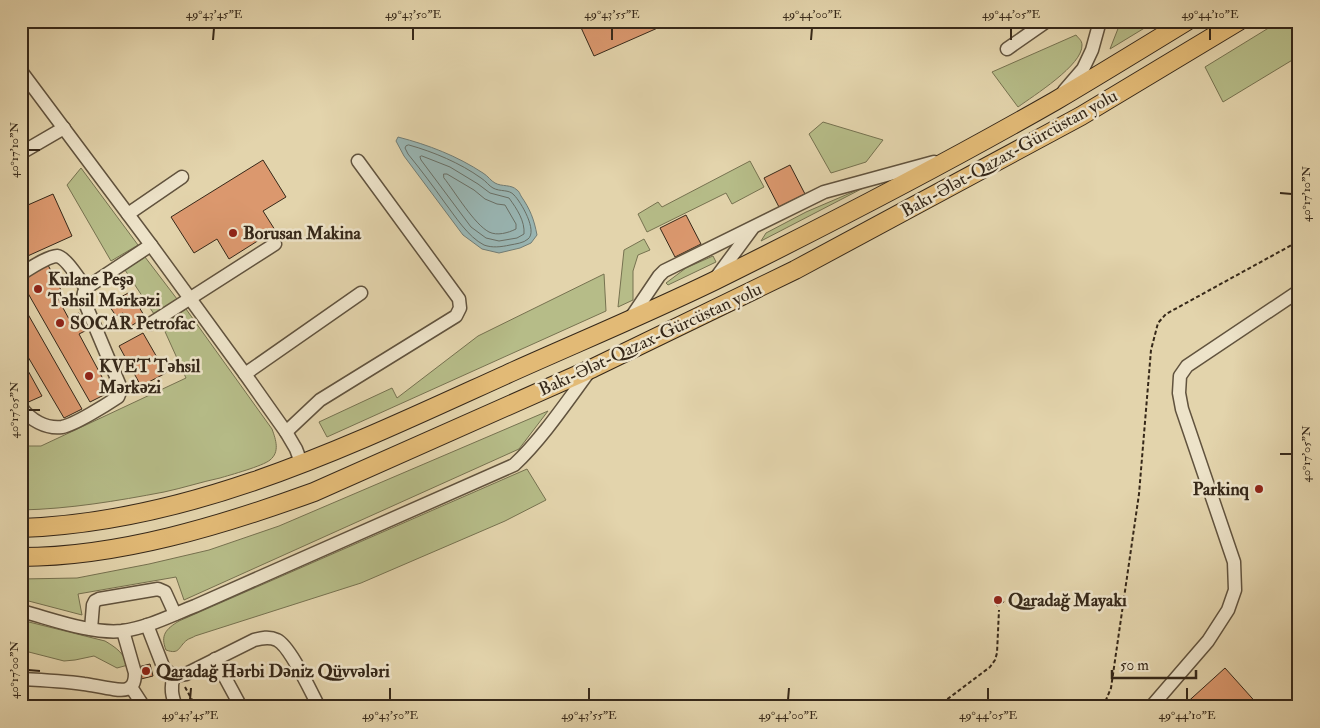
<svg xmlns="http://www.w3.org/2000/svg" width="1320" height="728" font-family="'IM FELL Double Pica',serif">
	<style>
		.green { fill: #b6bc88; stroke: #767250 }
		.water { fill: #99b6b4; stroke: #717d76 }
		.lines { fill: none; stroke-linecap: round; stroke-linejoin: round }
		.shore { stroke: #686f66; stroke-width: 1 }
		.building { fill: #db986e; stroke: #362819 }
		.minor-casing { stroke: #61533e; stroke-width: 15 }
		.highway-casing { stroke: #362819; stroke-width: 20 }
		.path { stroke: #362819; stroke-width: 2; stroke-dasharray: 4 2.5; stroke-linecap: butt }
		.minor { stroke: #ede3c9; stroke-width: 12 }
		.highway { stroke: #e2ba76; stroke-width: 18 }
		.ticks { fill: none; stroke: #362819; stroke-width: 2 }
		.poi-dot { fill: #8f2418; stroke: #ede3c9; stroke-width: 2 }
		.labels { text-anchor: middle; stroke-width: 5; stroke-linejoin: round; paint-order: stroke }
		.street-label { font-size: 18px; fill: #362819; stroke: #ede3c9 }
		.poi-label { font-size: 18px; font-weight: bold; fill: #362819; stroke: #ede3c9; text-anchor: start }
		.neatline { fill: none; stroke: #362819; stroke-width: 2 }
		.ticks-label { font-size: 12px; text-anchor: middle; fill: #362819 }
	</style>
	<rect width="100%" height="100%" fill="#e3d4ac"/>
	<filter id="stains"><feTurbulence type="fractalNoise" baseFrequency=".004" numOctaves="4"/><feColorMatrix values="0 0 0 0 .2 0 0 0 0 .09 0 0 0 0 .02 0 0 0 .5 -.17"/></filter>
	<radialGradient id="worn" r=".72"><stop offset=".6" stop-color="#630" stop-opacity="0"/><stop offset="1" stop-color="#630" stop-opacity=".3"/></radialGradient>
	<!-- green -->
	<g class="green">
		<path d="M1121,21h35l-46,28z"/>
		<path d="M1280,21h19v35l-76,46 -18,-35z"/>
		<path d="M1076,35c2,3 6,5 6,10 1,20 -49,51 -64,62l-26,-35z"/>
		<path d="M823,122l60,18 -17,22 -35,11 -22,-39z"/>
		<path d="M750,161l14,26 -32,17 -6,-11 -79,39 -9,-18 20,-12 4,5z"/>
		<path d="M81,168l57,77 -27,16 -44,-76z"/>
		<path d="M869,185l-108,56 5,-8 40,-21z"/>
		<path d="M644,239l6,11 -12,5 -5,16v29l-15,7 6,-57z"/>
		<path d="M713,256l3,6 -48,23 -2,-2 20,-15z"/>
		<path d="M145,257l32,42 -23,15 -29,-44z"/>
		<path d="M604,274l2,37 -279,126 -8,-15 73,-34 5,10 81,-62z"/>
		<path d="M186,309l86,120c4,11 8,23 -2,31 -7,6 -40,15 -50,18 -19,4 -37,10 -56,14 -47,9 -95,17 -143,18v-64h20l145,-68 -24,-53z"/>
		<path d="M548,411l-29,38 -335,151 -8,-23 -98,17 4,21 -61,-16v-20l56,-1 72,-14 60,-14 70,-24z"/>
		<path d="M527,469l19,31 -41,21 -144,62 -166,53c-1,1 -7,3 -8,4 -9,7 -7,15 -21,10 -6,-15 0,-21 13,-29z"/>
		<path d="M21,620l84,21c12,7 18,12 23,24l-11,3 -23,-12 -19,4 -11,1 -43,-11z"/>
	</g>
	<!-- water -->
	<path class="water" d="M398,137c31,8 59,19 85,36 5,3 8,8 12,10 7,4 16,1 22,7 2,1 3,4 4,6 9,13 13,23 16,39l-6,8 -11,5 -21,5 -17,-4 -19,-14 -59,-79 -8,-15z"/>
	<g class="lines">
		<!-- shore -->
		<g class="shore">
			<path d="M409,145c25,7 51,18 72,33 5,3 8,8 12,10 7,4 16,1 21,7 7,7 24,36 14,44 -4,4 -13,5 -18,6 -9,2 -18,3 -26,0 -16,-8 -29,-29 -39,-42 -12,-17 -24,-33 -37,-49l-3,-6 1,-2z"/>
			<path d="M422,156l28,11 28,17 12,9 19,5c8,11 16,23 15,36l-7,4 -18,3 -13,-3 -15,-11 -50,-67 -1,-3z"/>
			<path d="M444,174h3l27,16 11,9 12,5 8,1 11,19v5c-8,4 -19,7 -27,3 -15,-8 -34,-40 -45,-54z"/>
		</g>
	</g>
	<!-- building -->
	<g class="building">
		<path d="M578,21h91v2l-75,33z"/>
		<path d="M263,160l23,37 -23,14 12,19 -46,29 -12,-20 -23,14 -23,-36z"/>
		<path d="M790,165l15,29 -26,13 -15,-29z"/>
		<path d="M53,194l19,42 -51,23v-51z"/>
		<path d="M686,215l15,29 -26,13 -15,-29z"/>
		<path d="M48,265l14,27 -6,3 13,24 10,-6 10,16 -10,5 31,58 -20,10 -69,-121v-1z"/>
		<path d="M130,292l15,25 -14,9 -8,-13 -7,3 -8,-12z"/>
		<path d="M21,302l61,107 -18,9 -43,-73z"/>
		<path d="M143,333l23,40 -25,13 -22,-40z"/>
		<path d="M21,358l21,38 -18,8 -3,-4z"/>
		<path d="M1000,595l4,7 -7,4 -4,-7z"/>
		<path d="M150,664l3,12 -12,3 -3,-12z"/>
		<path d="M1225,668l35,39h-78z"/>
	</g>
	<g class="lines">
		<defs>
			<g id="minor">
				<path d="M1007,49l40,-28"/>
				<path d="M21,71l130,174 94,129 41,58 10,17 6,16"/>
				<path d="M1064,91l19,-22 9,-19 8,-29"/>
				<path d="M21,153l43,-25"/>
				<path d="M128,214l54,-37"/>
				<path d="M21,274c8,-5 27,-18 36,-18 9,1 23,25 29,32"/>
				<path d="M715,279l37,-50"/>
				<path d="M630,319l29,-43 5,-5 160,-79 110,-30"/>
				<path d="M150,324l125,-80"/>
				<path d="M245,374l116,-81"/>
				<path d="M21,407c9,13 25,22 41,20 12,-2 44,-22 56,-30l2,-5v-6l-35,-83c-3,-6 -2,-10 1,-15l65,-43"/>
				<path d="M286,432l34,-32 136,-84 4,-8 -1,-9 -101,-138"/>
				<path d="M21,611c31,8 69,23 101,20 25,-3 50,-16 73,-25l319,-141c28,-26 54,-65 77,-96"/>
				<path d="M147,625l17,44 10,7 12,-2 68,-34c7,-2 15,-4 23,0 13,6 34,52 42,67"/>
				<path d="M91,629l2,-24 2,-4 4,-2 59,-10 7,3 10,22"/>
				<path d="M215,659l26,48"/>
				<path d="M174,676c-4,12 -2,20 2,31"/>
				<path d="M21,679c21,1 42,2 63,5 10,1 35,8 43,5 7,-2 8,-9 8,-16l-12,-42"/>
				<path d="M131,687l13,20"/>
				<path d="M1151,707l57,-66 20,-31 7,-20 -1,-28 -52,-153 -3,-16 1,-17 7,-10 112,-75"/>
			</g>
			<g id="highway">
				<path d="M21,528c176,-6 336,-86 493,-157 67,-30 134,-58 200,-90 115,-57 229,-116 341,-180 44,-26 88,-53 132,-80"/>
				<path d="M21,557c98,0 202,-32 293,-65l279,-124 202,-98 286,-154 158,-95"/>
			</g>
		</defs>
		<!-- minor casing -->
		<use href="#minor" class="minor-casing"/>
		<!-- highway casing -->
		<use href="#highway" class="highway-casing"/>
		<!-- path -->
		<g class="path">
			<path d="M185,687l11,20"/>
			<path d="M937,707l53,-40 5,-7 2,-7 2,-43"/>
			<path d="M1103,707l8,-19 28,-194 12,-144 7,-27 8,-9 133,-73"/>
		</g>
		<!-- minor -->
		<use href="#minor" class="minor"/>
		<!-- highway -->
		<use href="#highway" class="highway"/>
	</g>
	<!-- ticks -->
	<path class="ticks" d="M213,40l1,-12M413,40v-12M612,40v-12M811,40l1,-12M1011,40v-12M1210,40v-12M28,150h12M1280,193l12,1M28,410h12M1280,454h12M28,670l12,1M190,700l1,-12M390,700v-12M589,700v-12M788,700l1,-12M988,700v-12M1187,700v-12"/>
	<!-- markers -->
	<g class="poi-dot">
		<circle cx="233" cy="233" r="5"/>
		<circle cx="38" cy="289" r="5"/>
		<circle cx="60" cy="323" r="5"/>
		<circle cx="89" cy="376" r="5"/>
		<circle cx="1259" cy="489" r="5"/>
		<circle cx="998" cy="600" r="5"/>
		<circle cx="146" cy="671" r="5"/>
	</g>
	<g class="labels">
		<!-- street labels -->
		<g class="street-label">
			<text transform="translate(1009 153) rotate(-29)" y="6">Bakı-Ələt-Qazax-Gürcüstan yolu</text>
			<text transform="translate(650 339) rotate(-25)" y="6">Bakı-Ələt-Qazax-Gürcüstan yolu</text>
		</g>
		<!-- poi labels -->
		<g class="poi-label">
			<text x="243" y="239">Borusan Makina</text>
			<text x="48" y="285">Kulane Peşə<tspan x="48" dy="21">Təhsil Mərkəzi</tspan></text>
			<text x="70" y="329">SOCAR Petrofac</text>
			<text x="99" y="372">KVET Təhsil<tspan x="99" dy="21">Mərkəzi</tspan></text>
			<text x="1249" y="495" text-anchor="end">Parkinq</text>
			<text x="1008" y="606">Qaradağ Mayakı</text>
			<text x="156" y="677">Qaradağ Hərbi Dəniz Qüvvələri</text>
		</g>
	</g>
	<!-- margin -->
	<rect width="1320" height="728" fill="none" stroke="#e3d4ac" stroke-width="55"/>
	<!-- scale -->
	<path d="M1112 670v8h84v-8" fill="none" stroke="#362819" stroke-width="2.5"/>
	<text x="1120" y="670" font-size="15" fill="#362819" stroke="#ede3c9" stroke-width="4" paint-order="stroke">50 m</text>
	<rect x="28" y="28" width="1264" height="672" class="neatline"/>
	<g class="ticks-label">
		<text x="214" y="18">49°43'45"E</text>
		<text x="413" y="18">49°43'50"E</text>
		<text x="612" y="18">49°43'55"E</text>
		<text x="812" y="18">49°44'00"E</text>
		<text x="1011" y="18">49°44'05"E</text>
		<text x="1210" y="18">49°44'10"E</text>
		<text transform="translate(14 150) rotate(-90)" y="4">40°17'10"N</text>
		<text transform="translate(1306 194) rotate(-90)" y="4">40°17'10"N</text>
		<text transform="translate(14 410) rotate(-90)" y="4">40°17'05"N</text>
		<text transform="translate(1306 454) rotate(-90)" y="4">40°17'05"N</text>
		<text transform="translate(14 670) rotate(-90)" y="4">40°17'00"N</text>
		<text x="190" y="719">49°43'45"E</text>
		<text x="390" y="719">49°43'50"E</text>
		<text x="589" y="719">49°43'55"E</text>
		<text x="788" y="719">49°44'00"E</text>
		<text x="988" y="719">49°44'05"E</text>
		<text x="1187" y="719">49°44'10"E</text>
	</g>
	<rect width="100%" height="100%" filter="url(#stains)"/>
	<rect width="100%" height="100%" fill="url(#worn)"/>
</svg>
